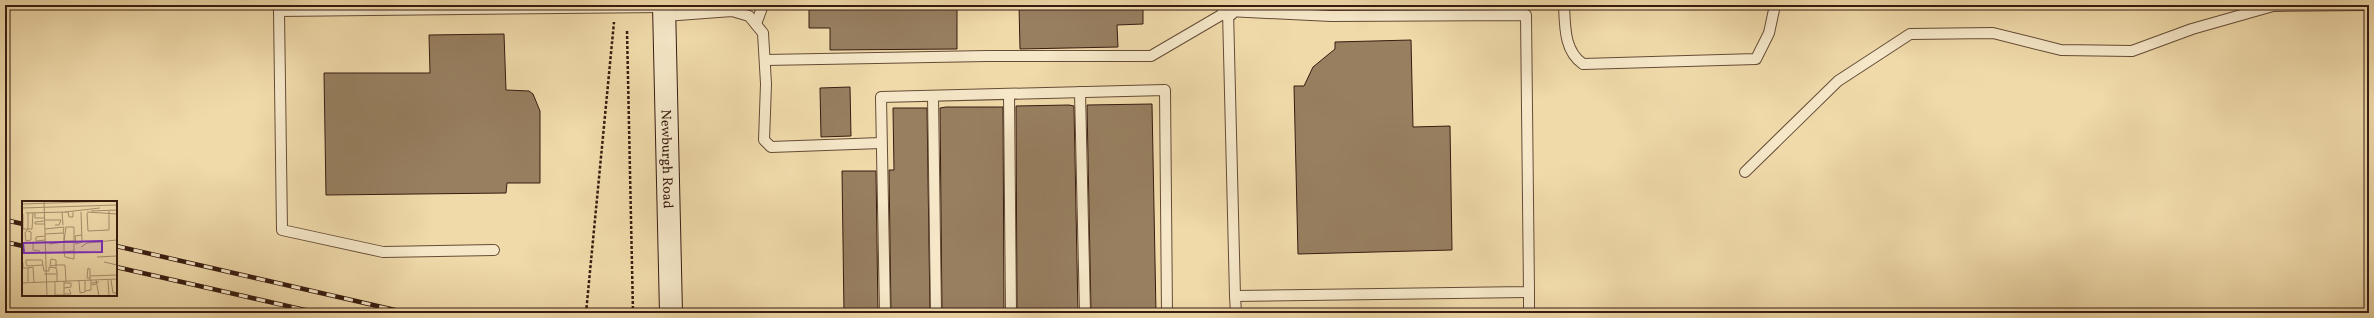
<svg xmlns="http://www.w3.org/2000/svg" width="2374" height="318" font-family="Vollkorn,serif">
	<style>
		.building { fill: #977f60; stroke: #371c10 }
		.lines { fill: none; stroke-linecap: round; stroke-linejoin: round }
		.lane-casing { stroke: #654c36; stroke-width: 12 }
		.street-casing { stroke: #654c36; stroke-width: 22 }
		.secondary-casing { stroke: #371c10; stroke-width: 24 }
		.path { stroke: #371c10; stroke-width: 2.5; stroke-dasharray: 3 2; stroke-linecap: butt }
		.lane { stroke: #f5e7c8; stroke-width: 10 }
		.street { stroke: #f5e7c8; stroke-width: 20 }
		.secondary { stroke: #f5e7c8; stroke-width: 22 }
		.rail-casing { stroke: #371c10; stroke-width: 4.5 }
		.rail { stroke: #f5e7c8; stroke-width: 3; stroke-dasharray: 9; stroke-linecap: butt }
		.labels { text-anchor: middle; stroke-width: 3.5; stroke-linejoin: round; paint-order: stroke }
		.street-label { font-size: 14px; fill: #371c10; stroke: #f5e7c8 }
		.inset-road { fill: none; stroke: #a68e6c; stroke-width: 1 }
		.view { fill: #7b2cbf; fill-opacity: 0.15; stroke: #7b2cbf; stroke-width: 2 }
		.inset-edge { fill: none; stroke: #371c10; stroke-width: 2 }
	</style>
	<rect width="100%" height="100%" fill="#f0daaa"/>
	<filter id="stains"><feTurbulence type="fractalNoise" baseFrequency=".005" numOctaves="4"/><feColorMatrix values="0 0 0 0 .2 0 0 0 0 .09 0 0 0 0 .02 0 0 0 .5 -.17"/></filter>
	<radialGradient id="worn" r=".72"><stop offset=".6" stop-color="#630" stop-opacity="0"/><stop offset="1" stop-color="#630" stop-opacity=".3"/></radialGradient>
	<!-- building -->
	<g class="building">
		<path d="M809,5h148v44l-127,1v-22h-21z"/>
		<path d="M1019,5h124v19l-26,1 1,22 -98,2z"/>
		<path d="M504,34l2,56 23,1 4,3 7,17v72h-33l-1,10 -180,2 -2,-122h106l-1,-38z"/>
		<path d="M1411,40l2,87 37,-1 2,124 -154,4 -4,-168h10l9,-19 22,-18v-7z"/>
		<path d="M850,87l1,49 -30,1 -1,-49z"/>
		<path d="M1152,104l4,209h-65l-4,-208z"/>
		<path d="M1069,105l5,1 4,207h-61l-1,-207z"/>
		<path d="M946,107h57l1,206h-62l-2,-205z"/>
		<path d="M893,108h34l3,205h-39l-2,-143h5z"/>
		<path d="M842,171h34l2,142h-34z"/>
	</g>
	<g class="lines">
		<defs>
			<g id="lane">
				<path d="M1564,5c1,21 0,46 19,59l173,-5 13,-26 6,-28"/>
				<path d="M665,16l67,-5 17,5 14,17 3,51 -2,56 7,7 110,-4"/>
				<path d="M756,24l7,-19"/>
				<path d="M765,60l222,-4h164l77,-45 103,5 195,-1 3,277 -294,4 -7,-285"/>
				<path d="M1080,92l5,221"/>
				<path d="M1009,94l2,219"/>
				<path d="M933,96l3,217"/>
				<path d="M1745,172l93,-91 72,-47 83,-1 68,17 71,1 60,-22 81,-23 93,-1"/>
				<path d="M494,250l-111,2 -101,-22 -3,-219 385,-4"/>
				<path d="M1529,292v21"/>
				<path d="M1235,296l1,17"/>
				<path d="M885,313l-4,-216 284,-7 2,223"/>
			</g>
			<path id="street" d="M1228,5v6"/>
			<g id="secondary">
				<path id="s1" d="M664,5l7,308"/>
			</g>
		</defs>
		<!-- lane casing -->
		<use href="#lane" class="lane-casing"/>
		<!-- street casing -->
		<use href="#street" class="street-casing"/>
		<!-- secondary casing -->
		<use href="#secondary" class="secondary-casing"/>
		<!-- path -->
		<g class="path">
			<path d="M627,31l6,282"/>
			<path d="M586,313l28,-291"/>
		</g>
		<!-- lane -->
		<use href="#lane" class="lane"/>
		<!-- street -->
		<use href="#street" class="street"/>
		<!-- secondary -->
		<use href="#secondary" class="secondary"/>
		<defs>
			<g id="rail">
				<path d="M5,220l18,4"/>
				<path d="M5,242l18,4"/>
				<path d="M116,246l292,67"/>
				<path d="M116,267l202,46"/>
			</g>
		</defs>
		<!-- rail casing -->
		<use href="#rail" class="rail-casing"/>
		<!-- rail -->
		<use href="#rail" class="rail"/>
	</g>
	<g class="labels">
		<!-- street labels -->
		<g class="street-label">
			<text dy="5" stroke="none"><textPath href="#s1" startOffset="154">Newburgh Road</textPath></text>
		</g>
	</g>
	<!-- overview -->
	<g transform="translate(22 201)">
		<rect width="95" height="95" fill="#f0daaa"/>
		<path class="inset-road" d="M22,0l3,95M0,3l92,-3M0,7l95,-3M69,10l26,-1M40,11l1,13M43,11l35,-4M46,11l1,5h4v-5M59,11l1,30 -6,2 -1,-8 7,-1M65,11l30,2M4,12l41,-1M6,12v16h4l1,-16M13,12v5h10M65,12l1,18 21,-1v-19M1,13v15h5l-3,4 1,8 5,-1v-8l-3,-1M23,19h16l-2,5h-4M22,20l-9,1v2h10M44,26h8v14h-10zM23,28l19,-2 -1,6M23,33l18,-1 1,1v18l10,-1v-9h-10l-15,2M23,35l-9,1v4l9,-1M59,46l6,-4 30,-3M18,50l-7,-1v-7l12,-1M42,51l1,5 9,2v-8M75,56l20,-1M82,61l13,3M1,62v5h5v14M21,64l-16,1 -1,-3v-3h16l2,11h5v-4l7,1M6,67l5,-1 1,15M22,73h13M68,75l27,-1M68,77h-3l1,-10 2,1v11M74,79l3,16M86,79l1,16M89,79l2,13h4M35,80v-9l-1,-4v-8l-5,-1 -1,7 6,-1h9l1,16M57,80l1,12 5,-1v-11M33,81v13h9M42,81v13M0,82l95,-4M42,82h7v4l-7,1M74,83l-3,1 -1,-2 7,-1M63,90l6,-1v-10M42,93h7l-2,-5"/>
		<path class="view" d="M80,40v11l-78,1 -1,-10z"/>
		<rect width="95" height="95" class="inset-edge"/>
	</g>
	<!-- margin -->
	<rect width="2374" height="318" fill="none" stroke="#f0daaa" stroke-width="20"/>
	<rect x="6" y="6" width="2362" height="306" fill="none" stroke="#371c10" stroke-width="2"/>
	<rect x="10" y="10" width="2354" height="298" fill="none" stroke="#371c10"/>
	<rect width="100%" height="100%" filter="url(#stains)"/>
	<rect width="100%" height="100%" fill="url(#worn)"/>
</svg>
